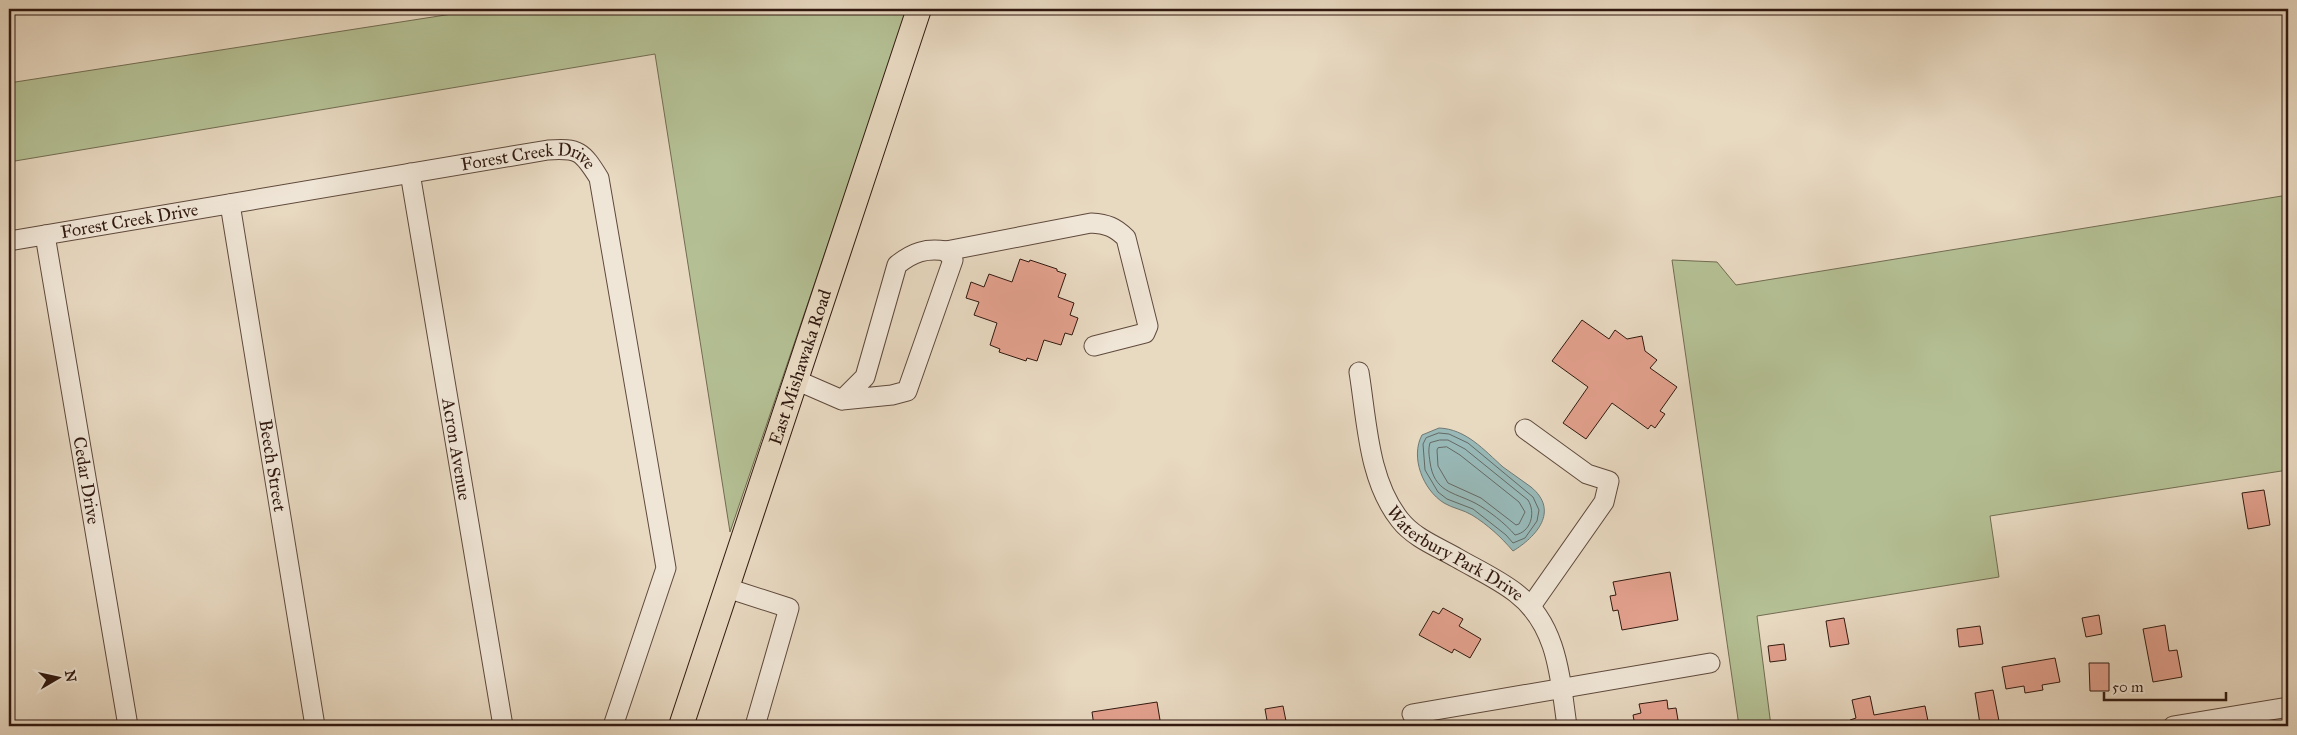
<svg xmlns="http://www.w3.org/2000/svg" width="2297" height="735" font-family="'IM FELL Great Primer',serif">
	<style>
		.green { fill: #b4c094; stroke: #726c52 }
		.water { fill: #98b9b8; stroke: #6f7975 }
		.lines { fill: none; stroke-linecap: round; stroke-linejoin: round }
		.shore { stroke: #646964; stroke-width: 1 }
		.building { fill: #e3a18e; stroke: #311910 }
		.minor-casing { stroke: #5f493c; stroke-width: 21 }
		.major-casing { stroke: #311910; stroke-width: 26 }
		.minor { stroke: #f0e6d7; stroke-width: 19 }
		.major { stroke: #e8d9c1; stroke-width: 24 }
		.labels { text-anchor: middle; stroke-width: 4; stroke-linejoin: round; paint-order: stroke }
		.street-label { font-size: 18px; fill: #311910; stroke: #f0e6d7 }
	</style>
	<rect width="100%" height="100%" fill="#e8d9c1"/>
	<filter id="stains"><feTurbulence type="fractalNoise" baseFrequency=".004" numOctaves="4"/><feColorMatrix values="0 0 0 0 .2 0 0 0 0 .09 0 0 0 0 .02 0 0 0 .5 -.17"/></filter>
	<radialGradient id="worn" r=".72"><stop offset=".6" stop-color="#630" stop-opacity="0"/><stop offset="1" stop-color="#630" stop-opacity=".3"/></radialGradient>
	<!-- green -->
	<g class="green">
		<path d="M484,9h424l-178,523 -75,-478 -646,108v-79z"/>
		<path d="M2288,195v275l-298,46 9,61 -242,39 14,110h-32l-67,-466 45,2 19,23z"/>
	</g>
	<!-- water -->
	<path class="water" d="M1439,428c27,1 45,22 64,39 9,7 19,13 28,20 29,24 5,50 -18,64 -12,-14 -25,-26 -41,-36 -8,-5 -20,-7 -28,-12 -21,-13 -34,-46 -22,-68z"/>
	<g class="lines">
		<!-- shore -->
		<g class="shore">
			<path d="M1439,433l10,1 19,9 65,54 6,13 -2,11 -12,17 -12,5 -7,-8 -33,-26 -26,-10 -9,-7 -13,-22 -2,-26 3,-6z"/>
			<path d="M1440,440h8l17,9 63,51c8,13 3,32 -13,35 -9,-11 -27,-25 -40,-32 -22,-11 -41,-11 -45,-41 -1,-7 -2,-13 0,-19z"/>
			<path d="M1447,447l13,8 59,47 6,10 -6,12 -3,1 -35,-27 -33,-15 -10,-17 -1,-16 1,-2z"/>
		</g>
	</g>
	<!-- building -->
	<g class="building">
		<path d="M1020,259l9,3 1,-2 27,9v2l9,3 -8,23 16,6 -4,12 8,3 -6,17 -7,-2 -4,12 -17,-5 -7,21 -10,-3 -1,3 -27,-9 1,-3 -10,-4 7,-22 -23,-8 5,-13 -13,-4 5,-16 13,5 5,-13 23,8z"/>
		<path d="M1582,320l27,19 6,-9 12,9 15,-3 3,15 12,9 -7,8 27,19 -17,24 5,3 -10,14 -4,-3 -3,4 -36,-26 -26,36 -23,-16 25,-36 -36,-26z"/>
		<path d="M2264,490l6,35 -22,4 -6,-36z"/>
		<path d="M1670,572l8,48 -56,10 -4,-20 -5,1 -3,-15 6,-1 -3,-13z"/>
		<path d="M1443,608l20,11 -4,7 22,13 -11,19 -16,-9 -2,4 -33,-18 14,-24 6,3z"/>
		<path d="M2099,615l3,19 -16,3 -4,-19z"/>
		<path d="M1844,618l5,26 -19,3 -4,-26z"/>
		<path d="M2165,625l4,26 8,-1 5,27 -29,5 -10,-53z"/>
		<path d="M1980,626l3,18 -24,3 -2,-18z"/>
		<path d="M1784,644l2,16 -16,2 -2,-16z"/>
		<path d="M2055,658l5,24 -18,3 1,5 -18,3 -1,-7 -18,3 -4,-22z"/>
		<path d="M2089,663h20v28h-19z"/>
		<path d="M1993,690l6,31 -19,3 -5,-31z"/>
		<path d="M1870,696l4,19 51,-9 4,20h-79v-6l6,-2 -4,-18z"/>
		<path d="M1667,700l1,9 8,-1 3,18h-44l-2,-11 8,-2 -2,-9z"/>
		<path d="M1157,702l4,24h-67l-2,-14z"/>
		<path d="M1283,706l4,20h-19l-3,-17z"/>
	</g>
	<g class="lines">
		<defs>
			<g id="minor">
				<path id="s1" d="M410,173l93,553"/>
				<path id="s2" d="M230,204l85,522"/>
				<path id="s3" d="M45,235l83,491"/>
				<path id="s4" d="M9,241l539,-91c31,-2 34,1 51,28l67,390 -53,158"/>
				<path d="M946,251l145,-28c16,1 24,4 35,15l22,88 -3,7 -51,13"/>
				<path id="s5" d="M1359,372c8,49 9,108 41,148 14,18 38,27 57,38 19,11 41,21 59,35 42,32 44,85 51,133"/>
				<path d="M796,380l46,20 23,-23 32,-112c16,-13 29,-17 49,-14l7,9 -46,131 -15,4 -50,5"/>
				<path d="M1525,429l62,45 22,7 -5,21 -73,104"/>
				<path d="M727,588l62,20 -34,118"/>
				<path d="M1412,714l298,-51"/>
				<path d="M2173,726l115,-19"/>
			</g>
			<g id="major">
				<path id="s6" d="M681,726l238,-717"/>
			</g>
		</defs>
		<!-- minor casing -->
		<use href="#minor" class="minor-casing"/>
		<!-- major casing -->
		<use href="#major" class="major-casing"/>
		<!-- minor -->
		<use href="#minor" class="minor"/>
		<!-- major -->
		<use href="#major" class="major"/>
	</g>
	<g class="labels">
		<!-- street labels -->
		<g class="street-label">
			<text dy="6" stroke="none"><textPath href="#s4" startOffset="528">Forest Creek Drive</textPath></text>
			<text dy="6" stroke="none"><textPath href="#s4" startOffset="122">Forest Creek Drive</textPath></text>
			<text dy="6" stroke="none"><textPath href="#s6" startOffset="378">East Mishawaka Road</textPath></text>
			<text dy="6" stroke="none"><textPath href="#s1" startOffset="280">Acron Avenue</textPath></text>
			<text dy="6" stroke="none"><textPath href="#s2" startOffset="265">Beech Street</textPath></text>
			<text dy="6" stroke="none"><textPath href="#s3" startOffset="249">Cedar Drive</textPath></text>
			<text dy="6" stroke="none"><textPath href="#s5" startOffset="220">Waterbury Park Drive</textPath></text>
		</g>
	</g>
	<!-- margin -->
	<rect width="2297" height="735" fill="none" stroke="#e8d9c1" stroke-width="30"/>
	<rect x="10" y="10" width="2277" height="715" fill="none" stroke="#311910" stroke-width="2.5"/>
	<rect x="15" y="15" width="2267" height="705" fill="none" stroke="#311910"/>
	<!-- north arrow -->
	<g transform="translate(58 678) rotate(81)" stroke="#f0e6d7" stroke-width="4" paint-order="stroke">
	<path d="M0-4L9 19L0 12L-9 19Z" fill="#311910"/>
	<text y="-8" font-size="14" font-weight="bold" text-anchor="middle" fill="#311910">N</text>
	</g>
	<!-- scale -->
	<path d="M2104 692v8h122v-8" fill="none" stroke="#311910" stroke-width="2.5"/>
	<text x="2112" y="692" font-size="15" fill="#311910" stroke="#f0e6d7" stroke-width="4" paint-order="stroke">50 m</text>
	<rect width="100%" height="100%" filter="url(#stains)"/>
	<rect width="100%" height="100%" fill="url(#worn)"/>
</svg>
